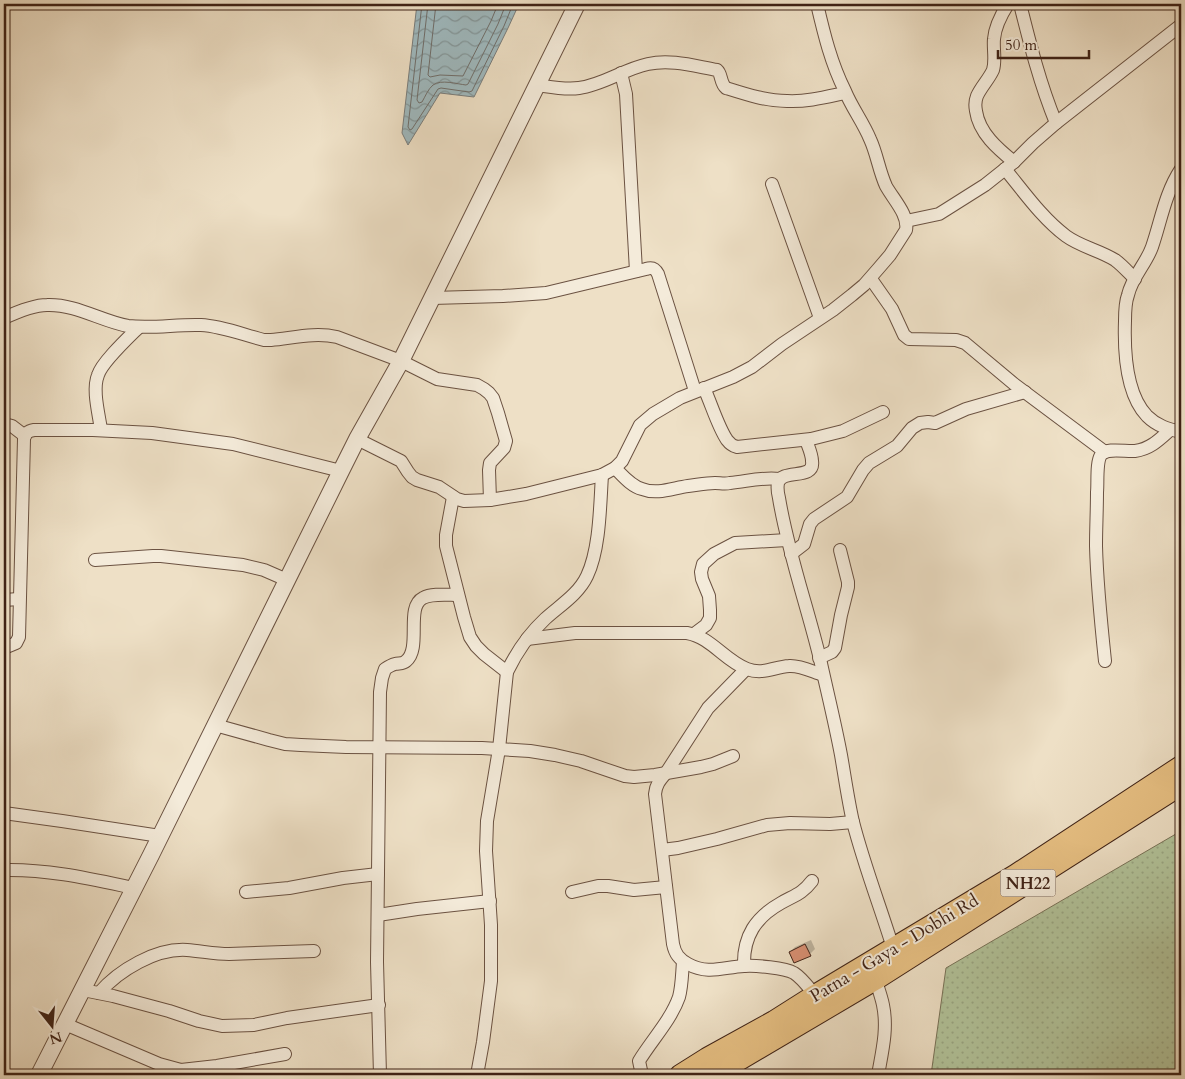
<svg xmlns="http://www.w3.org/2000/svg" width="1185" height="1079" font-family="Cardo,serif">
	<style>
		.grass { fill: url(#grass-dots); stroke: #787258 }
		.water { fill: url(#water-waves); stroke: #797d7c }
		.shadow { fill: #0003 }
		.lines { fill: none; stroke-linecap: round; stroke-linejoin: round }
		.shore { stroke: #6f6e6b; stroke-width: 1 }
		.building { fill: #d88f72; stroke: #3f2216 }
		.minor-casing { stroke: #6b5242; stroke-width: 14 }
		.tertiary-casing { stroke: #6b5242; stroke-width: 18 }
		.primary-casing { stroke: #3f2216; stroke-width: 22 }
		.minor { stroke: #f4ebda; stroke-width: 12 }
		.tertiary { stroke: #f4ebda; stroke-width: 16 }
		.primary { stroke: #e7c083; stroke-width: 20 }
		.labels { text-anchor: middle; stroke-width: 4; stroke-linejoin: round; paint-order: stroke }
		.shield { fill: #f4ebda; stroke: #755e51; stroke-width: 1 }
		.shield-label { font-size: 16px; font-weight: bold; fill: #3f2216 }
		.street-label { font-size: 18px; fill: #3f2216; stroke: #f4ebda }
	</style>
	<defs>
		<pattern id="grass-dots" width="8" height="8" patternUnits="userSpaceOnUse" patternTransform="scale(1.25)"><rect width="8" height="8" fill="#b2c39a"/><path d="M2 2h.1M6 6h.1" fill="none" stroke="#9aa784" stroke-width="1.8" stroke-linecap="round"/></pattern>
		<pattern id="water-waves" width="16" height="10" patternUnits="userSpaceOnUse" patternTransform="scale(1.25)"><rect width="16" height="10" fill="#9fbac0"/><path d="M0 5q4-4 8 0t8 0" fill="none" stroke="#83979b"/></pattern>
	</defs>
	<rect width="100%" height="100%" fill="#eee0c6"/>
	<filter id="stains"><feTurbulence type="fractalNoise" baseFrequency=".004" numOctaves="4"/><feColorMatrix values="0 0 0 0 .2 0 0 0 0 .09 0 0 0 0 .02 0 0 0 .5 -.17"/></filter>
	<radialGradient id="worn" r=".72"><stop offset=".6" stop-color="#630" stop-opacity="0"/><stop offset="1" stop-color="#630" stop-opacity=".3"/></radialGradient>
	<!-- grass -->
	<path class="grass" d="M1181,831v244h-250l15,-107z"/>
	<!-- water -->
	<path class="water" d="M417,4h102l-11,24 -34,69 -34,-4 -32,52 -6,-12z"/>
	<!-- shadow -->
	<path class="shadow" d="M811,940l4,9 -5,5 -15,8 -5,-10 5,-5z"/>
	<g class="lines">
		<!-- shore -->
		<g class="shore">
			<path d="M422,4l-14,123 2,3 2,-1 26,-40 3,-1 28,4 3,-1 32,-65 9,-22"/>
			<path d="M428,4l-11,96 2,3 3,-1c3,-5 6,-13 11,-17 8,-6 24,-1 33,0l2,-1 30,-60 8,-20"/>
			<path d="M436,4l-8,71 2,2 10,-2 23,1 28,-55 7,-17"/>
		</g>
	</g>
	<!-- building -->
	<path class="building" d="M805,944l6,12 -17,7 -5,-11z"/>
	<g class="lines">
		<defs>
			<g id="minor">
				<path d="M1008,4c-7,11 -13,22 -14,35 -1,10 2,21 -1,31 -4,9 -12,17 -16,26 -2,5 -2,10 -1,15 3,22 22,38 38,51"/>
				<path d="M1020,4c10,40 20,80 36,119"/>
				<path d="M621,73l5,21 10,177"/>
				<path d="M537,85c14,2 28,5 42,3 24,-3 45,-19 69,-24 23,-5 46,2 69,6 5,4 3,13 9,18 19,6 40,13 61,13 20,1 39,-4 58,-8"/>
				<path d="M1005,169c19,23 37,49 61,67 15,11 33,14 49,24 7,5 13,12 20,19"/>
				<path d="M1181,169c-16,24 -20,52 -29,78 -6,17 -20,30 -24,48 -3,8 -3,17 -3,26 -1,29 1,73 22,95 10,10 21,13 34,16"/>
				<path d="M772,184l48,134"/>
				<path d="M906,221l33,-7 8,-5 38,-24 29,-23 19,-19 23,-20 125,-98"/>
				<path d="M871,279l21,30 12,26 5,4 47,1 9,3 49,41 91,68"/>
				<path d="M432,298l71,-2 43,-3 100,-24c6,-2 9,-1 12,5l37,117"/>
				<path d="M4,318c13,-6 29,-13 43,-13 29,-1 54,16 81,21 24,3 49,-2 73,-1 21,1 43,10 63,15h7c22,-2 44,-8 66,-3l64,24 36,18 40,6 7,4 5,4 4,5 5,15 8,28 -2,7 -14,15 -1,7 1,30"/>
				<path d="M704,388c7,15 14,39 23,52 3,4 6,6 10,7l74,-8 32,-8 40,-19"/>
				<path d="M4,424l8,2 13,10"/>
				<path d="M101,430c-2,-16 -9,-40 -3,-55 4,-13 31,-38 41,-48"/>
				<path d="M357,439l44,22 7,11 4,5 5,3 22,7 18,12 7,2 26,-1 36,-6 76,-19 13,-7 7,-7 18,-36 13,-11 27,-16 53,-21 19,-10 30,-23 51,-34 19,-15 12,-10 14,-16 12,-14 16,-25c3,-15 -13,-31 -20,-44 -7,-15 -9,-32 -16,-47 -7,-17 -18,-31 -25,-48 -14,-28 -21,-57 -28,-87"/>
				<path d="M806,440c2,6 6,14 6,21 3,20 -30,7 -34,22 -1,5 0,11 1,15 9,55 28,107 41,161 7,32 15,64 21,96 4,23 7,45 12,67 11,43 27,84 40,126"/>
				<path d="M615,468c8,8 16,18 27,21 15,6 31,-1 46,-3 9,-1 18,-3 27,-3 5,0 10,1 15,0 19,-2 31,-6 50,-4"/>
				<path d="M453,497l-7,38v11l18,71 6,20 6,9 8,8 23,18"/>
				<path d="M791,554l13,-10 6,-20 4,-5 33,-22 16,-27 6,-7 28,-17 15,-18 8,-5 8,-1 7,1 31,-14 59,-17"/>
				<path d="M95,560l58,-4h8l82,9 21,5 23,10"/>
				<path d="M4,600l15,-1"/>
				<path d="M694,634l12,-9 4,-7v-8l-1,-14 -7,-17 -1,-7 2,-8 11,-10 21,-11 52,-3"/>
				<path d="M527,639l48,-6h112c24,4 38,28 60,36 16,6 27,-2 42,-3 11,-1 24,6 34,9"/>
				<path d="M4,648l12,-5 3,-6 5,-198c1,-6 4,-8 10,-9h59l59,3 81,11 108,27"/>
				<path d="M819,658l13,-6 3,-4 6,-33 7,-28v-5l-8,-32"/>
				<path d="M1105,661c-4,-38 -8,-76 -9,-115 0,-18 1,-36 1,-54 1,-9 -1,-30 4,-37 6,-8 25,-3 34,-4 15,-2 24,-11 35,-21"/>
				<path d="M746,669l-38,39 -42,65c-6,7 -10,11 -11,21l18,150c2,10 6,15 15,20 20,11 36,3 56,2 11,-1 41,2 50,7 8,5 15,15 21,22"/>
				<path d="M215,725l54,15 16,4 16,1 45,2 136,1 48,3 25,4 26,6 44,15 9,1 21,-2 46,-8 12,-3 20,-8"/>
				<path d="M4,813l58,8 98,15"/>
				<path d="M662,850l16,-2 39,-9 50,-14 23,-2 40,1 23,-2"/>
				<path d="M4,870c44,-1 87,9 130,18"/>
				<path d="M246,892l43,-4 54,-10 35,-4"/>
				<path d="M572,892l26,-6h10l26,4 32,-3"/>
				<path d="M378,915l39,-6 73,-8"/>
				<path d="M744,966c-1,-30 12,-49 37,-63 14,-8 21,-9 31,-22"/>
				<path d="M874,975c3,10 7,20 9,30 5,24 -1,47 -5,70"/>
				<path d="M83,990l30,6 56,15 30,10 23,5 32,-1 33,-7 92,-13"/>
				<path d="M99,993c20,-23 57,-45 88,-43 14,1 28,4 42,4l85,-3"/>
				<path d="M65,1024l94,40 22,6 36,-4 68,-12"/>
				<path d="M380,1075l-3,-113 3,-270 2,-14 3,-9c3,-2 6,-4 10,-5 4,-1 8,0 11,-3 16,-13 -1,-54 17,-63 9,-5 25,-3 35,-3"/>
				<path d="M477,1075l6,-33 8,-61v-56l-5,-74 1,-30 12,-72 8,-77c9,-19 22,-38 38,-53 14,-13 33,-24 42,-43 13,-27 13,-71 15,-101"/>
				<path d="M642,1075l-3,-14c12,-20 32,-41 40,-64 3,-11 3,-24 4,-35"/>
			</g>
			<path id="tertiary" d="M39,1075l112,-220 190,-384 16,-32 44,-78 176,-357"/>
			<g id="primary">
				<path d="M680,1075l27,-17 67,-37 41,-26 200,-120 166,-109"/>
				<path d="M714,1075l161,-95 306,-195"/>
			</g>
		</defs>
		<!-- minor casing -->
		<use href="#minor" class="minor-casing"/>
		<!-- tertiary casing -->
		<use href="#tertiary" class="tertiary-casing"/>
		<!-- primary casing -->
		<use href="#primary" class="primary-casing"/>
		<!-- minor -->
		<use href="#minor" class="minor"/>
		<!-- tertiary -->
		<use href="#tertiary" class="tertiary"/>
		<!-- primary -->
		<use href="#primary" class="primary"/>
	</g>
	<g class="labels">
		<!-- shield labels -->
		<rect class="shield" x="1000.5" y="869.5" width="55" height="27" rx="4"/>
		<g class="shield-label">
			<text x="1028" y="889">NH22</text>
		</g>
		<!-- street labels -->
		<g class="street-label">
			<text transform="translate(894 948) rotate(-31)" y="6">Patna - Gaya - Dobhi Rd</text>
		</g>
	</g>
	<!-- margin -->
	<rect width="1185" height="1079" fill="none" stroke="#eee0c6" stroke-width="20"/>
	<rect x="5" y="5" width="1175" height="1069" fill="none" stroke="#3f2216" stroke-width="2.5"/>
	<rect x="10" y="10" width="1165" height="1059" fill="none" stroke="#3f2216"/>
	<!-- north arrow -->
	<g transform="translate(52 1026) rotate(163)" stroke="#f4ebda" stroke-width="4" paint-order="stroke">
	<path d="M0-4L9 19L0 12L-9 19Z" fill="#3f2216"/>
	<text y="-8" font-size="14" font-weight="bold" text-anchor="middle" fill="#3f2216">N</text>
	</g>
	<!-- scale -->
	<path d="M998 50v8h91v-8" fill="none" stroke="#3f2216" stroke-width="2.5"/>
	<text x="1005" y="50" font-size="15" fill="#3f2216" stroke="#f4ebda" stroke-width="4" paint-order="stroke">50 m</text>
	<rect width="100%" height="100%" filter="url(#stains)"/>
	<rect width="100%" height="100%" fill="url(#worn)"/>
</svg>
